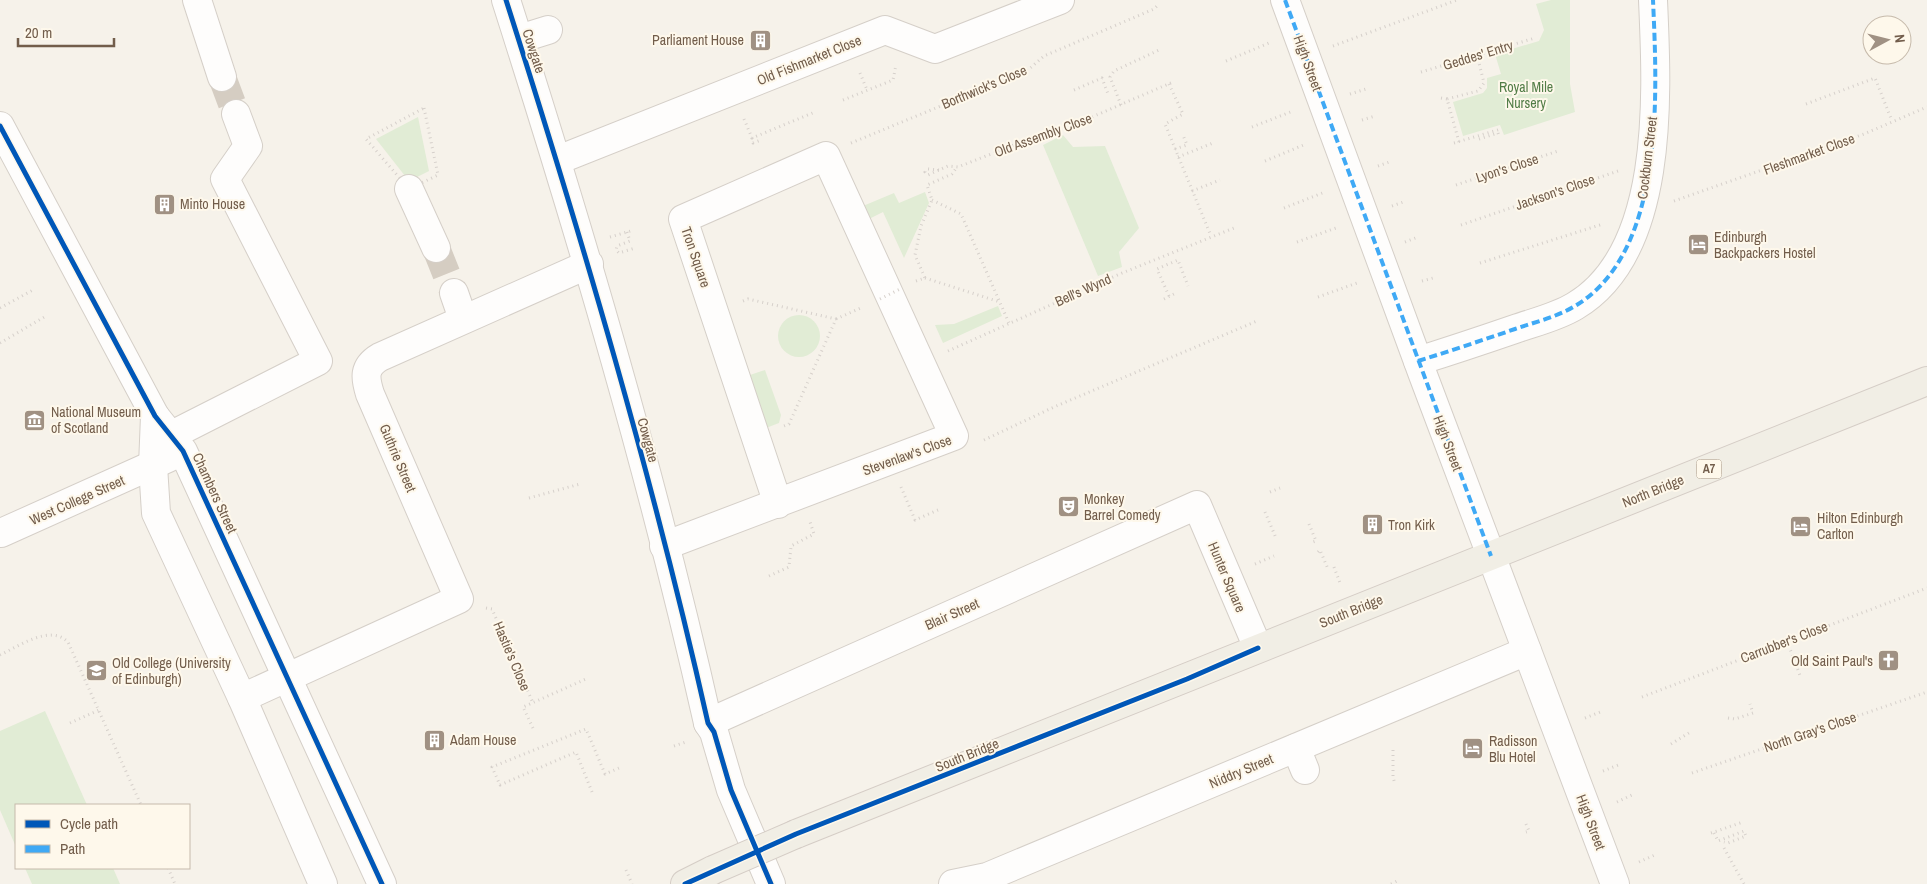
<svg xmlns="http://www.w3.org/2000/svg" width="1927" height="884" font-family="'Archivo Narrow',sans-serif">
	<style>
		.green { fill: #e1ecd5 }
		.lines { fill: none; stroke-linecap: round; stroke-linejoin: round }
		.minor-tunnel { stroke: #d5cdc2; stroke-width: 28; stroke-dasharray: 28 14; stroke-linecap: butt }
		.minor-casing { stroke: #d5cfc8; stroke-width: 30 }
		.major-casing { stroke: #d5cdc6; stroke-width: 30 }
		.path { stroke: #d6d0cb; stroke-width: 3; stroke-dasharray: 1 4; stroke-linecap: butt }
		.minor { stroke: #fefdfc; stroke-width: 28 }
		.major { stroke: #f1eee5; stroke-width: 28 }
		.major-bridge-casing { stroke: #d5cdc6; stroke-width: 30; stroke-linecap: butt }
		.path-bridge { stroke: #d6d0cb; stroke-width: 3; stroke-dasharray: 1 4; stroke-linecap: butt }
		.major-bridge { stroke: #f1eee5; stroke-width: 28 }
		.quiet { stroke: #3fa9f5; stroke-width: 4; stroke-dasharray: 8 4; stroke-linecap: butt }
		.cycleway-casing { stroke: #fef8eb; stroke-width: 8 }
		.cycleway { stroke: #0057b8; stroke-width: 5 }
		.labels { text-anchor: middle; stroke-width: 4; stroke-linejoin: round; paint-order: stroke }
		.shield { fill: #fef8eb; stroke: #9c8c7b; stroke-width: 1 }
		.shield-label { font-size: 12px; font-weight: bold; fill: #725d4b }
		.poi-label { font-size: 14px; fill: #725d4b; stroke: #fef8eb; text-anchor: start }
		.street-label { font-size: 14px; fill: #725d4b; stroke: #fef8eb }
		.park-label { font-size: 14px; fill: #527d47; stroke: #fef8eb }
	</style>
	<rect width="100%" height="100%" fill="#f6f2ea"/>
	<!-- green -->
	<g class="green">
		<path d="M1551,0h19v84l5,28 -71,23 -4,-10 -37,11 -10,-34 30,-9 4,-5v-10l14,-4 -6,-20 44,-13 5,-11 -8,-26z"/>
		<path d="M418,117l11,54 -20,10 -33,-42z"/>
		<path d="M1063,135l10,12 32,-1 34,82 -20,24 3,15 -24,9 -55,-131z"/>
		<path d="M925,192l4,11 -25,55 -21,-46 -14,7 -6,-13 31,-13 5,10z"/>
		<path d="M998,306l4,10 -59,27 -8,-18 19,-1z"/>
		<circle cx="799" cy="336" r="21"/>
		<path d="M765,370l16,45 -2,8 -13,5 -16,-53z"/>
		<path d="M45,711l42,94h-71v42l-16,-37v-79z"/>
		<path d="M25,868h88l7,16h-88z"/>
	</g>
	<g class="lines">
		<!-- minor-tunnel -->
		<g class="minor-tunnel">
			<path d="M222,77l14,37"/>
			<path d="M436,248l18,45"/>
		</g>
		<defs>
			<g id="minor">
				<path d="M197,0l25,77"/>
				<path d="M506,0c76,238 147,478 202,723l6,9 17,58 40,94"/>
				<path d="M1285,0l138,375 192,509"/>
				<path d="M519,39l29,-9"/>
				<path d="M0,126l155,290 28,35 199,433"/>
				<path d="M558,160l327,-130 50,19 125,-49"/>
				<path d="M409,189l27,59"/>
				<path d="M454,293l9,26"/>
				<path d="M1418,361c32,-10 65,-21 97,-32 20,-7 42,-12 60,-23 91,-54 82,-214 78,-306"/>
				<path d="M155,416l-2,50 3,47 86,185 81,186"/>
				<path d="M172,435l146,-74 -93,-182 23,-33 -12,-32"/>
				<path d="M1,533l167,-75"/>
				<path d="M664,546l290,-110 -128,-280 -143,63 95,285"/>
				<path d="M242,698l217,-99 -89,-205c-5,-16 -7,-27 10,-37l209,-93"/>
				<path d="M708,723l489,-218 61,143"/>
				<path d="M1296,748l9,22"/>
				<path d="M953,884l34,-7 540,-226"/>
			</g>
			<g id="major">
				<path d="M796,834l1131,-453"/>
				<path d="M685,884l28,-14"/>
			</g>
		</defs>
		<!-- minor casing -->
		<use href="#minor" class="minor-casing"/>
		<!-- major casing -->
		<use href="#major" class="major-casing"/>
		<!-- path -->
		<g class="path">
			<path d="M1333,46l124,-46"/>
			<path d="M1226,61l43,-18"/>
			<path d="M1421,72l114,-34"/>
			<path d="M860,73l7,17"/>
			<path d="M1169,84l14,30 -18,10 46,112"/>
			<path d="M1074,90l28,-12 6,16"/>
			<path d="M1350,94l16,-5"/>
			<path d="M1441,98l6,1"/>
			<path d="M843,100l50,-20 3,-15"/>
			<path d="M1806,104l69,-26 17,43"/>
			<path d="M1121,105l-11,-28 4,-6 45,-21"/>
			<path d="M424,108l14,67 -29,14 -43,-50z"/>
			<path d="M744,119l8,19 63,-26"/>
			<path d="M1362,120l13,-4"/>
			<path d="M1252,127l41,-16"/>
			<path d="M752,138l1,5 8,-3"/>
			<path d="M1479,139l19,-6 1,3"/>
			<path d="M1459,142l-12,-43 31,-8 6,-8 -7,-28"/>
			<path d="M851,143l177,-73 16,-14 110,-47 3,-3"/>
			<path d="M1454,143l47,-14"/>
			<path d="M1175,149l12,-4 -4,-10"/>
			<path d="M1178,157l35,-14"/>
			<path d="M1265,161l41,-17"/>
			<path d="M1378,166l14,-5"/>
			<path d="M939,170l-11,-1 -3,3 3,3 20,-9 10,1 61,-24 22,-4 132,-57"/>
			<path d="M1456,185l102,-34"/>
			<path d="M1192,191l28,-11"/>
			<path d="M932,200l29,14 48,109"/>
			<path d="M1674,201l190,-67 63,-27"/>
			<path d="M1392,206l14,-5"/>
			<path d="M1284,208l41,-16"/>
			<path d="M1461,225l157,-54"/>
			<path d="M627,232l3,9 -13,5 -1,4 3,3 16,-5"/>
			<path d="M610,237l24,-7"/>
			<path d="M1297,242l39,-14"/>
			<path d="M1405,242l13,-5"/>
			<path d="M1480,263l123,-39"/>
			<path d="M925,278l75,24"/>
			<path d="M916,281l9,-3 -10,-23 6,-29 11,-26 -5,-15 25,-11 5,-7"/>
			<path d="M1422,281l11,-3"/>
			<path d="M1169,296l-12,-27 21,-9 10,26"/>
			<path d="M1318,297l39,-14"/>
			<path d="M1164,299l12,-6"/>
			<path d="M743,301l5,-2 88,20 -47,105 -5,2"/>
			<path d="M0,308l33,-18"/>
			<path d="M836,319l27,-12"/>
			<path d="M0,343l46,-27"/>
			<path d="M948,351l174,-78 112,-45"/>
			<path d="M984,440l70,-33 203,-86"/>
			<path d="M901,487l14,33 23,-10"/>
			<path d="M1270,492l10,-4"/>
			<path d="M529,498l51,-14"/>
			<path d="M1265,512l11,26"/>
			<path d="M1309,524l7,17 -3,1"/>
			<path d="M1318,552l2,-2 8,19"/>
			<path d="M1255,564l19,-8"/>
			<path d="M1334,567l6,16"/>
			<path d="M769,576l20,-9 2,-21 23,-12 -4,-12"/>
			<path d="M486,608l6,1 41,94"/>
			<path d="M1787,641l14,37"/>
			<path d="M0,655c19,-9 50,-31 68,-13l73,163"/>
			<path d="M1642,697l285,-109"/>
			<path d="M1585,718l18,-7"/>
			<path d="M1728,718l7,1 18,-6 -3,-9"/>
			<path d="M70,723l29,-13"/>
			<path d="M533,728l-10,-21 63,-28"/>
			<path d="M1671,744l21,-13"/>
			<path d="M674,746l12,-4"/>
			<path d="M1393,750v27l2,7"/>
			<path d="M1603,771l18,-7"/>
			<path d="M1692,773l235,-81"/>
			<path d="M592,792l-16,-40 -76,33 -8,-18 94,-38 19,45 14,-6"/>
			<path d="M1617,802l17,-8"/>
			<path d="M1526,824l3,7 -3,1"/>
			<path d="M1711,833l32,-11"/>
			<path d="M1714,833l4,8 26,-10 2,5 -18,7 -4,-1"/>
			<path d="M1724,848l20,36"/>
			<path d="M1639,862l18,-8"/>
			<path d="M168,868l7,16"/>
			<path d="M626,870l6,14"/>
			<path d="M1391,884l6,-3 1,3"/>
		</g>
		<!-- minor -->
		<use href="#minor" class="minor"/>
		<!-- major -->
		<use href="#major" class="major"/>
		<defs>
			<path id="major-bridge" d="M713,870l83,-36"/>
		</defs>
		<!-- major-bridge casing -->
		<use href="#major-bridge" class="major-bridge-casing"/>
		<!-- path-bridge -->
		<path class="path-bridge" d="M880,299l20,-10"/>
		<!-- major-bridge -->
		<use href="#major-bridge" class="major-bridge"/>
		<!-- quiet -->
		<g class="quiet">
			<path d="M1285,0l206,556"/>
			<path d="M1418,361c32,-10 65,-21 97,-32 20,-7 42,-12 60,-23 91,-54 82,-214 78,-306"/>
		</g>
		<defs>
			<g id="cycleway">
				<path d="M506,0c76,238 147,478 202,723l6,9 17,58 40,94"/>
				<path d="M0,126l155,290 28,35 199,433"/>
				<path d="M685,884l111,-50 391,-155 71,-31"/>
			</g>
		</defs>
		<!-- cycleway casing -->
		<use href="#cycleway" class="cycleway-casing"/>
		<!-- cycleway -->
		<use href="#cycleway" class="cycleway"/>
	</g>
	<!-- icons -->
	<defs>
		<symbol id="building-square" viewBox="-11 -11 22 22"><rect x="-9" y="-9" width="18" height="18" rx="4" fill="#a09183" stroke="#fef8eb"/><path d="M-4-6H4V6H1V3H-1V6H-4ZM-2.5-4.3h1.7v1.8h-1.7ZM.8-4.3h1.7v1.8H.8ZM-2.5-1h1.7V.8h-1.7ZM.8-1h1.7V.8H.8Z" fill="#fff"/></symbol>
		<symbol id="hotel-square" viewBox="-11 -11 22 22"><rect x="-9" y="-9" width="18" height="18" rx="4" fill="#a09183" stroke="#fef8eb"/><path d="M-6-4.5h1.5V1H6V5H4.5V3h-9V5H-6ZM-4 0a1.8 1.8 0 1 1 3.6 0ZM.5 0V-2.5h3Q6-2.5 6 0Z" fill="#fff"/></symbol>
		<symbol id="museum-square" viewBox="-11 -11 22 22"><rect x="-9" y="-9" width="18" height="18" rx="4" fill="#a09183" stroke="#fef8eb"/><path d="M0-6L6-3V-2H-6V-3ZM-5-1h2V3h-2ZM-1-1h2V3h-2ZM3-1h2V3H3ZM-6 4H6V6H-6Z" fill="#fff"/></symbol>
		<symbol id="theatre-square" viewBox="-11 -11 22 22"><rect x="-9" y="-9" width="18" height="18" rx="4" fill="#a09183" stroke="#fef8eb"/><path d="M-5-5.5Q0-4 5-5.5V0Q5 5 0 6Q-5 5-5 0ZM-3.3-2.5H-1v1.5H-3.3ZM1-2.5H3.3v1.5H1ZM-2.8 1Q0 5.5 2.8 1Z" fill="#fff"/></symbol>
		<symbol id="church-square" viewBox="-11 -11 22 22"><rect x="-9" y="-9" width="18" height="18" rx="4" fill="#a09183" stroke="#fef8eb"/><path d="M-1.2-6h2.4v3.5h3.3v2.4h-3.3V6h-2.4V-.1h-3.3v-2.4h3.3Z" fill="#fff"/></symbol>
		<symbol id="university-square" viewBox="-11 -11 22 22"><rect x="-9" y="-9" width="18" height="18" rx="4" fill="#a09183" stroke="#fef8eb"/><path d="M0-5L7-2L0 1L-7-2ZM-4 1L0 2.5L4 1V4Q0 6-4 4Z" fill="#fff"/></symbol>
	</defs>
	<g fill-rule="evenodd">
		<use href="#building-square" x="748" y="28" width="25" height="25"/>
		<use href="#building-square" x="152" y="192" width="25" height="25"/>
		<use href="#hotel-square" x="1686" y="232" width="25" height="25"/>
		<use href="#museum-square" x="22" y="408" width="25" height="25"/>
		<use href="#theatre-square" x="1056" y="494" width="25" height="25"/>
		<use href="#building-square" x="1360" y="512" width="25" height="25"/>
		<use href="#hotel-square" x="1788" y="514" width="25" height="25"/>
		<use href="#church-square" x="1876" y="648" width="25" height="25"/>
		<use href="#university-square" x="84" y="658" width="25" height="25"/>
		<use href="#building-square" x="422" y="728" width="25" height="25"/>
		<use href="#hotel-square" x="1460" y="736" width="25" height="25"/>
	</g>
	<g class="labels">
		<!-- shield labels -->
		<rect class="shield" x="1696.5" y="459.5" width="25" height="19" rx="4"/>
		<g class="shield-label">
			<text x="1709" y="473">A7</text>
		</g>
		<!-- poi labels -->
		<g class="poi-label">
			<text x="744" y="45" text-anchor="end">Parliament House</text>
			<text x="180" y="209">Minto House</text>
			<text x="1714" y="242">Edinburgh<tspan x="1714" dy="16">Backpackers Hostel</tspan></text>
			<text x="51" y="417">National Museum<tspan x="51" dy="16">of Scotland</tspan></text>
			<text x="1084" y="504">Monkey<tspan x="1084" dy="16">Barrel Comedy</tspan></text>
			<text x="1817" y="523">Hilton Edinburgh<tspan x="1817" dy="16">Carlton</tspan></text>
			<text x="1388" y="530">Tron Kirk</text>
			<text x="1873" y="666" text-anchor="end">Old Saint Paul's</text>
			<text x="112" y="668">Old College (University<tspan x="112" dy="16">of Edinburgh)</tspan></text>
			<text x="450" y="745">Adam House</text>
			<text x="1489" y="746">Radisson<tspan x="1489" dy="16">Blu Hotel</tspan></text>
		</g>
		<!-- street labels -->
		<g class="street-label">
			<text transform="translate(534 51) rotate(72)" y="5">Cowgate</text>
			<text transform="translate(1478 55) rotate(-17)" y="5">Geddes' Entry</text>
			<text transform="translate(809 60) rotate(-22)" y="5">Old Fishmarket Close</text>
			<text transform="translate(1308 63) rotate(70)" y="5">High Street</text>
			<text transform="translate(984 87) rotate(-23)" y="5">Borthwick's Close</text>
			<text transform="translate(1043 135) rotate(-20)" y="5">Old Assembly Close</text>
			<text transform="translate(1809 154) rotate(-20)" y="5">Fleshmarket Close</text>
			<text transform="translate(1647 158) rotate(-83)" y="5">Cockburn Street</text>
			<text transform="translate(1507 168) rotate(-18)" y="5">Lyon's Close</text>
			<text transform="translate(1555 192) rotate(-19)" y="5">Jackson's Close</text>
			<text transform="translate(696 257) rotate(71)" y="5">Tron Square</text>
			<text transform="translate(1083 290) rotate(-24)" y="5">Bell's Wynd</text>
			<text transform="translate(648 440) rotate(75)" y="5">Cowgate</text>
			<text transform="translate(1448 443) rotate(69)" y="5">High Street</text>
			<text transform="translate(907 455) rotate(-20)" y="5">Stevenlaw's Close</text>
			<text transform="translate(398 458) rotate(67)" y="5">Guthrie Street</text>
			<text transform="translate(1653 491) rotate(-22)" y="5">North Bridge</text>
			<text transform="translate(215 493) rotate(65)" y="5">Chambers Street</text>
			<text transform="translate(77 500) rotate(-24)" y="5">West College Street</text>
			<text transform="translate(1227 577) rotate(67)" y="5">Hunter Square</text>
			<text transform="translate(1351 611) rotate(-22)" y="5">South Bridge</text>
			<text transform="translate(952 614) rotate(-24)" y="5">Blair Street</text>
			<text transform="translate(1784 642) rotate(-21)" y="5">Carrubber's Close</text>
			<text transform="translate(512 656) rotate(67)" y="5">Hastie's Close</text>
			<text transform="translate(1810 732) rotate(-19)" y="5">North Gray's Close</text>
			<text transform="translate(967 755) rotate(-22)" y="5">South Bridge</text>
			<text transform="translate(1241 771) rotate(-23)" y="5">Niddry Street</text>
			<text transform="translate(1591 822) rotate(69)" y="5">High Street</text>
		</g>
		<!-- park labels -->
		<g class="park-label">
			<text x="1526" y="92">Royal Mile<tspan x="1526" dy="16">Nursery</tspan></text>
		</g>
	</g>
	<!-- legend -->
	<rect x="15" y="804" width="175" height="65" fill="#fef8eb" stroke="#c6baab"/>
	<rect x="25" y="820" width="25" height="8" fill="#0057b8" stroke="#c6baab"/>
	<text x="60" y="829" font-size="15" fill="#725d4b">Cycle path</text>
	<rect x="25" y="845" width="25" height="8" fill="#3fa9f5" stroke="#c6baab"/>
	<text x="60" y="854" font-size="15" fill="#725d4b">Path</text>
	<!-- north arrow -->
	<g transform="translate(1887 40) rotate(83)"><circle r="24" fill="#fef8eb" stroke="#c6baab"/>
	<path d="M0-4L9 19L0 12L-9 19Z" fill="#a09183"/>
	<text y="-8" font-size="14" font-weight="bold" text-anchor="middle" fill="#725d4b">N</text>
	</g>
	<!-- scale -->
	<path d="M18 38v8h96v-8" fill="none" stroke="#725d4b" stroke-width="2.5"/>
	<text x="25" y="38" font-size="15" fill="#725d4b" stroke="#fef8eb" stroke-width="4" paint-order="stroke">20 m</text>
</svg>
